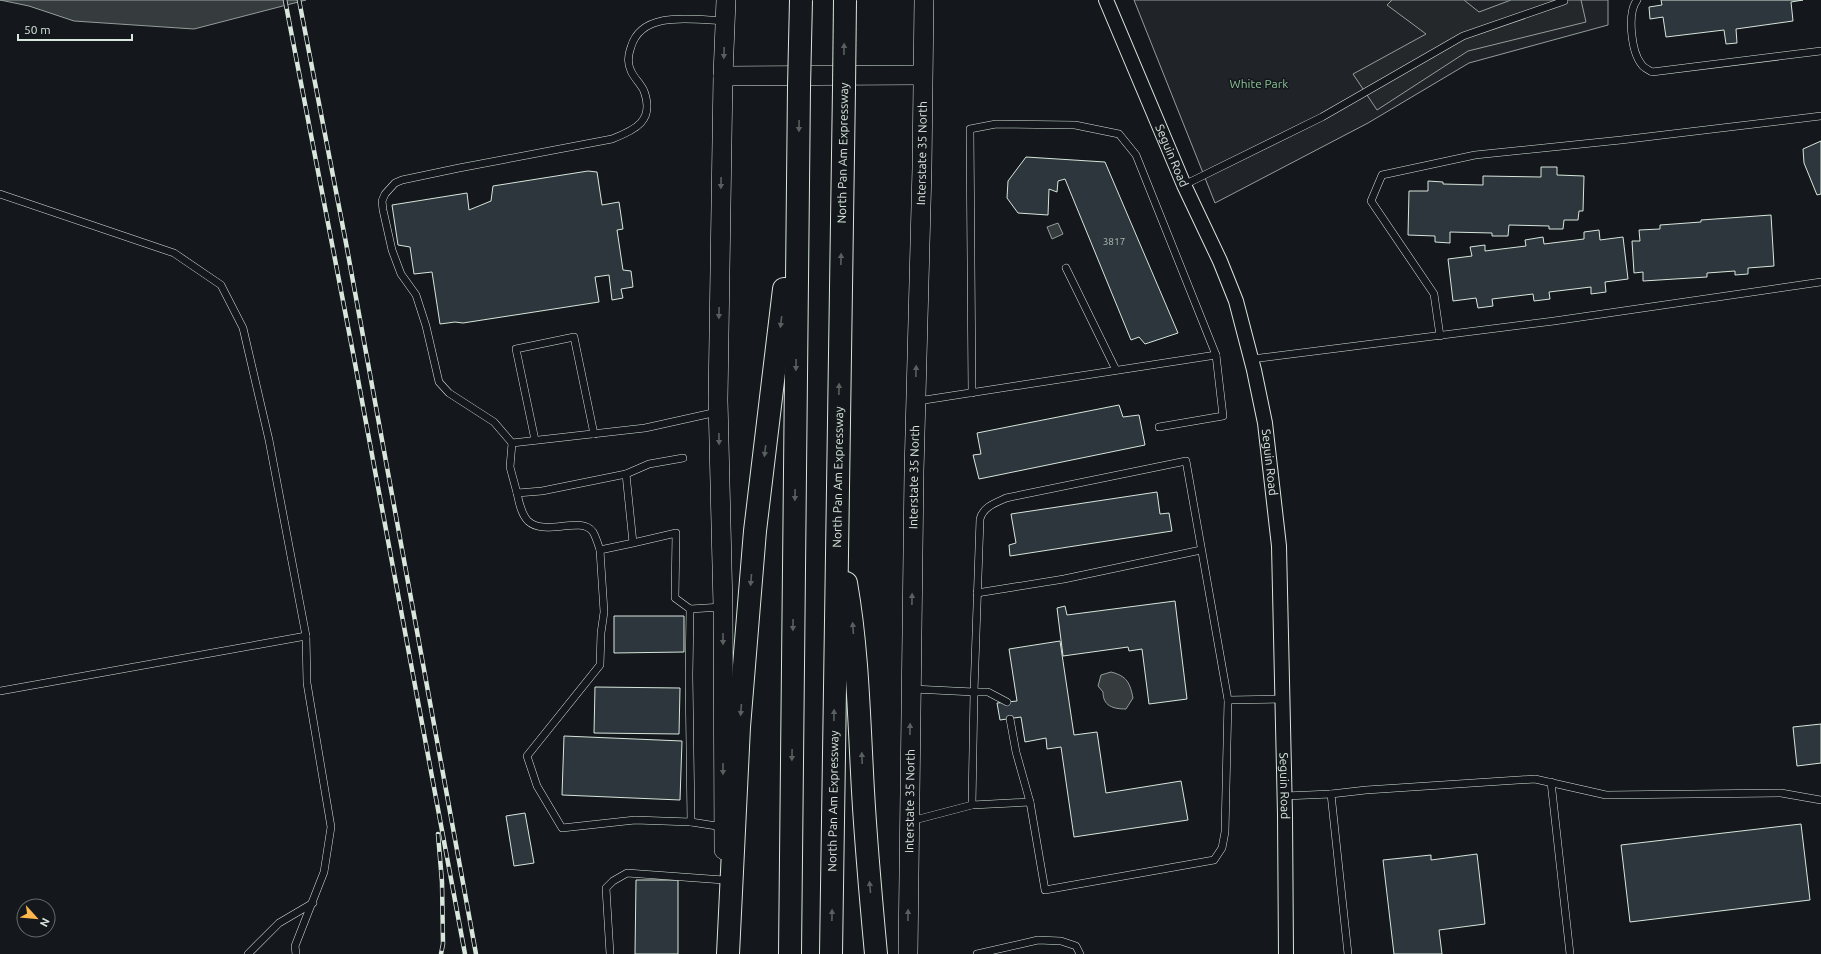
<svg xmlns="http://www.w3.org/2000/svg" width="1821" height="954" font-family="Ubuntu,sans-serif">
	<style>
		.green { fill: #202428; stroke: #939e99 }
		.parking { fill: #24282b; stroke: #939e99 }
		.water { fill: #363b3e; stroke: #939e99 }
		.building { fill: #2c363c; stroke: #d8e6dc }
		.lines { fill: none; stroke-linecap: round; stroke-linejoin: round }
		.lane-casing { stroke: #d8e6dc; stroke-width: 8 }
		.street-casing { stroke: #d8e6dc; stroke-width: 16 }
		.secondary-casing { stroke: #d8e6dc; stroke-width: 20 }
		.highway-casing { stroke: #d8e6dc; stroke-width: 24 }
		.lane { stroke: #14181c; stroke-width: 7 }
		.street { stroke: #14181c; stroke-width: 14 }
		.secondary { stroke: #14181c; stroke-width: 19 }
		.highway { stroke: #14181c; stroke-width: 22 }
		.rail-casing { stroke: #d8e6dc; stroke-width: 4.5 }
		.rail { stroke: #14181c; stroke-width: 3; stroke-dasharray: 9; stroke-linecap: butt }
		.highway-bridge-casing { stroke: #d8e6dc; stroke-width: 24; stroke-linecap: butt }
		.highway-bridge { stroke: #14181c; stroke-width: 22 }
		.oneway { fill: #59605f }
		.labels { text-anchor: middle; stroke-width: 3; stroke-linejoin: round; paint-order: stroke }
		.number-label { font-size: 10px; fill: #adbab4 }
		.park-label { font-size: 12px; fill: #8ac095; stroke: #14181c }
		.street-label { font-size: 12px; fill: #d8e6dc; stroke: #14181c }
	</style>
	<rect width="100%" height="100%" fill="#14181c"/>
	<!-- green -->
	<path class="green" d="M1134,0h474v25l-139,38 -101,60 -153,80z"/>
	<!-- parking -->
	<path class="parking" d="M1392,0h72l15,12 32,-12h70l5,22 -118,29 -91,59 -24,-36 73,-40 -39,-29z"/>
	<!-- water -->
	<g class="water">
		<path d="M0,0h306l-112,29 -120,-8 -45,-15z"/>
		<path d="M1058,223l5,11 -11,5 -5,-12z"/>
		<path d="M1111,672c16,4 19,11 22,26l-7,11c-13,0 -23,-3 -23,-17l-5,-6 3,-11z"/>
	</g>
	<!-- building -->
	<g class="building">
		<path d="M1661,0h142l-12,2 2,19 -57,8 1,14 -11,1 -2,-14 -58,7 -3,-20 -13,2 -1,-12 13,-2z"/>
		<path d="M1821,141v53l-4,1 -13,-32 -1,-14z"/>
		<path d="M1026,157l79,5 73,171 -33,11 -6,-7 -8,3 -66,-161 -7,2 -1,11 -8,-3 -1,26 -30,-2 -11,-15 1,-17z"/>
		<path d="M1541,167h16v8l27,1 -1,35h-4l-1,9h-14l-1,9h-14v-3l-40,-1 -1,11h-16v-3l-42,-1v11l-15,-1v-6l-27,-1 1,-44h19v-10l15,1v2l40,1v-9l58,1z"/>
		<path d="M588,171l9,1 5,33 17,-3 4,27 -6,1 6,40 8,1 2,16 -12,2 2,9 -11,2 -3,-25 -14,2 4,25 -136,21 -8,-1 -15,2 -8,-52 -18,2 -4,-27 -12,-2 -6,-40 75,-12 2,17 22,-9 2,-15z"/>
		<path d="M1771,215l3,51 -26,2v6l-13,1v-4l-28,2v4l-64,4v-9l-9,1 -2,-32h8l-1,-11 21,-1v-4l41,-3v-2z"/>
		<path d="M1599,230l1,10 23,-3 5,42 -23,3 1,10 -15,2v-7l-42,5 1,7 -16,2 -1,-7 -41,5 1,7 -15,2 -2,-10 -23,3 -5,-42 24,-3 -2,-9 15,-2v6l41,-5 -1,-6 18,-3 1,7 40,-5v-7z"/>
		<path d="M1119,405l4,12 16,-2 6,30 -166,34 -6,-24 8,-1 -4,-21z"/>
		<path d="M1157,492l3,22 9,-1 3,18 -162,25 -1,-11 7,-2 -5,-29z"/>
		<path d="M1175,601l12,98 -38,5 -7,-55 -13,2 -1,-4 -65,9 -6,-48 8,-2 2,9z"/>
		<path d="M614,616h70v36l-70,1z"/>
		<path d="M1060,641l14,94 23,-3 9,61 75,-12 7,39 -114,17 -13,-90 -14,2 -1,-11 -21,4 -4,-25 -21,3 -3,-17 20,-2 -8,-52z"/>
		<path d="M595,687l85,1 -1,46 -85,-1z"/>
		<path d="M1821,724v39l-24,3 -4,-39z"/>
		<path d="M564,736l118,5 -2,59 -118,-5z"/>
		<path d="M525,813l9,50 -20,3 -8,-50z"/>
		<path d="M1801,824l9,76 -180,22 -9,-77z"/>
		<path d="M1477,854l8,70 -46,6 3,24h-48l-11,-94 48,-5v5z"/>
		<path d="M636,880h42v74h-43z"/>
	</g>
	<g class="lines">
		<defs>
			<g id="lane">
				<path d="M1637,0c-10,13 -6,52 5,65 2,3 7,5 10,7l169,-21"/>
				<path d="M1184,185l138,-68 141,-81 101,-35"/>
				<path d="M0,194l174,59 47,32 22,43 26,112 37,196 1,47 24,144 -7,45 -29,74 1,8"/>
				<path d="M1066,268l50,102"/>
				<path d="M1440,336l-6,-42 -63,-93 11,-26 93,-20 146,-15 200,-24"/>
				<path d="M1252,359l302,-38 267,-39"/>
				<path d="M972,393l-2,-264 26,-5 79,1 44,9 17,21 80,200 7,61 -64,11"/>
				<path d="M918,401l298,-46"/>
				<path d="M717,412l-72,16 -133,15 -18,-21 -45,-29 -10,-11 -13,-56 -10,-31 -15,-21 -9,-24 -9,-40 -1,-9 3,-7 10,-11 7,-3 57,-12 153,-29c23,-9 43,-18 32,-48 -3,-7 -10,-13 -13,-20 -4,-8 -3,-16 0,-24 11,-38 64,-27 94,-26"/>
				<path d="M535,440l-19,-91 58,-12 20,97"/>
				<path d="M512,443l-2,24 7,26 25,-2 84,-17 7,69 -33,7 4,62 -3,21 -1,32 -73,91 10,30 25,42 73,-8 56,2 -2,-147 1,-66 -15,-11 1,-65 -43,10"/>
				<path d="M626,474l23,-10 34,-6"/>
				<path d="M517,493c2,9 4,21 11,28 17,16 53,-6 65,11 3,5 5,12 7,18"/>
				<path d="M977,593l87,-14 137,-29"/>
				<path d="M690,609l32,-2"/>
				<path d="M913,689l61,3 6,-173c3,-12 15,-16 26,-21l180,-37 42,239"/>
				<path d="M0,691l306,-55"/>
				<path d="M1010,719l6,33 14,50"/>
				<path d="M1551,782l19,172"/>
				<path d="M1285,796l46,-2"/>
				<path d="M972,805l58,-3 15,88 169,-30 8,-12 3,-16 3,-132 55,-1"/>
				<path d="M911,821l61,-16 2,-113h14l19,10"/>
				<path d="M691,822l32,5"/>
				<path d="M248,954l31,-31 34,-20"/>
				<path d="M610,954l-4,-66 7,-7 14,-8 97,7"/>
				<path d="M977,954l61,-14 23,1 15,5 4,8"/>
				<path d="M1348,954l-17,-160 35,-4 169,-11 71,16 175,-2 40,7"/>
			</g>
			<g id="street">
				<path id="s1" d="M1106,0l78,185 36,76 16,40 18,69 11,53 14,123 6,269 1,139"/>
			</g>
			<g id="secondary">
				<path d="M723,76l199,-1"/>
				<path d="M724,850l-1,-243 -5,-207 5,-324 3,-76"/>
				<path id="s2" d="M908,954l6,-482 8,-304 2,-168"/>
			</g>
			<g id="highway">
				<path d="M846,583c12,68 13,138 17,208 3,54 8,109 13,163"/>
				<path d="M728,954l11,-227 16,-196 29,-242"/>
				<path d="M790,954l9,-867"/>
				<path id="s3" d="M831,954l13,-866"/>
			</g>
		</defs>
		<!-- lane casing -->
		<use href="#lane" class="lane-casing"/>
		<!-- street casing -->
		<use href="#street" class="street-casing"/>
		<!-- secondary casing -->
		<use href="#secondary" class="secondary-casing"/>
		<!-- highway casing -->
		<use href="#highway" class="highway-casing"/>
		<!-- lane -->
		<use href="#lane" class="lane"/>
		<!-- street -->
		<use href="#street" class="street"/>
		<!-- secondary -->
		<use href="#secondary" class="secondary"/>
		<!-- highway -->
		<use href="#highway" class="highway"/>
		<defs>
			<g id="rail">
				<path d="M285,0l69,358 111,596"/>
				<path d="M299,0l47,243 130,711"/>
				<path d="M438,834l4,48 1,62 -2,10"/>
			</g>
		</defs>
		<!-- rail casing -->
		<use href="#rail" class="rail-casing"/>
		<!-- rail -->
		<use href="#rail" class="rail"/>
		<defs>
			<g id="highway-bridge">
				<path d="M799,87l2,-87"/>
				<path d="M844,88l1,-88"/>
			</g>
		</defs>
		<!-- highway-bridge casing -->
		<use href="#highway-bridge" class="highway-bridge-casing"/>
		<!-- highway-bridge -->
		<use href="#highway-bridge" class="highway-bridge"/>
	</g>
	<!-- one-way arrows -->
	<defs><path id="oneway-solid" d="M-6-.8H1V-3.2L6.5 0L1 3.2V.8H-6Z"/></defs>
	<g class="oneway">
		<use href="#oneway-solid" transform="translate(844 49) rotate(-89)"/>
		<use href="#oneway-solid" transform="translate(724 53) rotate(92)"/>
		<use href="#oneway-solid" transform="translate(799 126) rotate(91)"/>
		<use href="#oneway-solid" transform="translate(721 183) rotate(91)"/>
		<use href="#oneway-solid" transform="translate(841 259) rotate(-89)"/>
		<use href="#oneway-solid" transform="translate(719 313) rotate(91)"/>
		<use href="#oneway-solid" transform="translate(781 322) rotate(97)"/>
		<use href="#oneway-solid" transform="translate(796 365) rotate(91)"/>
		<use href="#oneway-solid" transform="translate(916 371) rotate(-88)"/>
		<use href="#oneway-solid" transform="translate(839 389) rotate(-89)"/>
		<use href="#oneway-solid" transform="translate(719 439) rotate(89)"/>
		<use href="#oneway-solid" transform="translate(765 451) rotate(97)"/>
		<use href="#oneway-solid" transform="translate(795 495) rotate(91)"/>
		<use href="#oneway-solid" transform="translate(751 580) rotate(95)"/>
		<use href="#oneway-solid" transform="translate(912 599) rotate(-89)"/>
		<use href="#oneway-solid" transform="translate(793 625) rotate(91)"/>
		<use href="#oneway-solid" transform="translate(853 628) rotate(-94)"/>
		<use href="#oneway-solid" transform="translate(723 639) rotate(90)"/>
		<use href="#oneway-solid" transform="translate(741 710) rotate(94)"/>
		<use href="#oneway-solid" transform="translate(834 715) rotate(-89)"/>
		<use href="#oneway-solid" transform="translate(910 729) rotate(-89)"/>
		<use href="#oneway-solid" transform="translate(792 755) rotate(91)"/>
		<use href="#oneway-solid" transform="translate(862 758) rotate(-92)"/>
		<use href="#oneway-solid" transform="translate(723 769) rotate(90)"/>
		<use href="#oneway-solid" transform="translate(870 887) rotate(-95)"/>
		<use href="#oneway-solid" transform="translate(832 915) rotate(-89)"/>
		<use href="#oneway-solid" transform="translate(908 915) rotate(-89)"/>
	</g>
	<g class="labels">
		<!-- number labels -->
		<g class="number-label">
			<text x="1114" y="245">3817</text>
		</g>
		<!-- park labels -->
		<g class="park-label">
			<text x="1259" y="88">White Park</text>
		</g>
		<!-- street labels -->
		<g class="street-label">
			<text transform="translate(843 153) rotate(-89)" y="4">North Pan Am Expressway</text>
			<text dy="4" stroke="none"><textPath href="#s2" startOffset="801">Interstate 35 North</textPath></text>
			<text dy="4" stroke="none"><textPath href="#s1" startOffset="169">Seguin Road</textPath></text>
			<text dy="4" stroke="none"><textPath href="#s1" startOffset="493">Seguin Road</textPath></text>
			<text dy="4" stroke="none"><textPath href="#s3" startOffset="477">North Pan Am Expressway</textPath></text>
			<text dy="4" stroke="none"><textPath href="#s2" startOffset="477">Interstate 35 North</textPath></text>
			<text dy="4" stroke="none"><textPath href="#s1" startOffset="817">Seguin Road</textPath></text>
			<text dy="4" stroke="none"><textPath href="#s3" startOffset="153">North Pan Am Expressway</textPath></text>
			<text dy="4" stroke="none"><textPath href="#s2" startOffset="153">Interstate 35 North</textPath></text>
		</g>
	</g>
	<!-- north arrow -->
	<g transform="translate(36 918) rotate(117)"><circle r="19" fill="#14181c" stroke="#626a69"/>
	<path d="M0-3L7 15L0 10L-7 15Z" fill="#ffb74d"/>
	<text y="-6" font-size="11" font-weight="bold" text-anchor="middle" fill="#d8e6dc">N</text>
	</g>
	<!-- scale -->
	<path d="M18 34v6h114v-6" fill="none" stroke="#d8e6dc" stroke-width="2"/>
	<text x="24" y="34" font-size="12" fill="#d8e6dc" stroke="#14181c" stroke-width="3" paint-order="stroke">50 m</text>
</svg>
